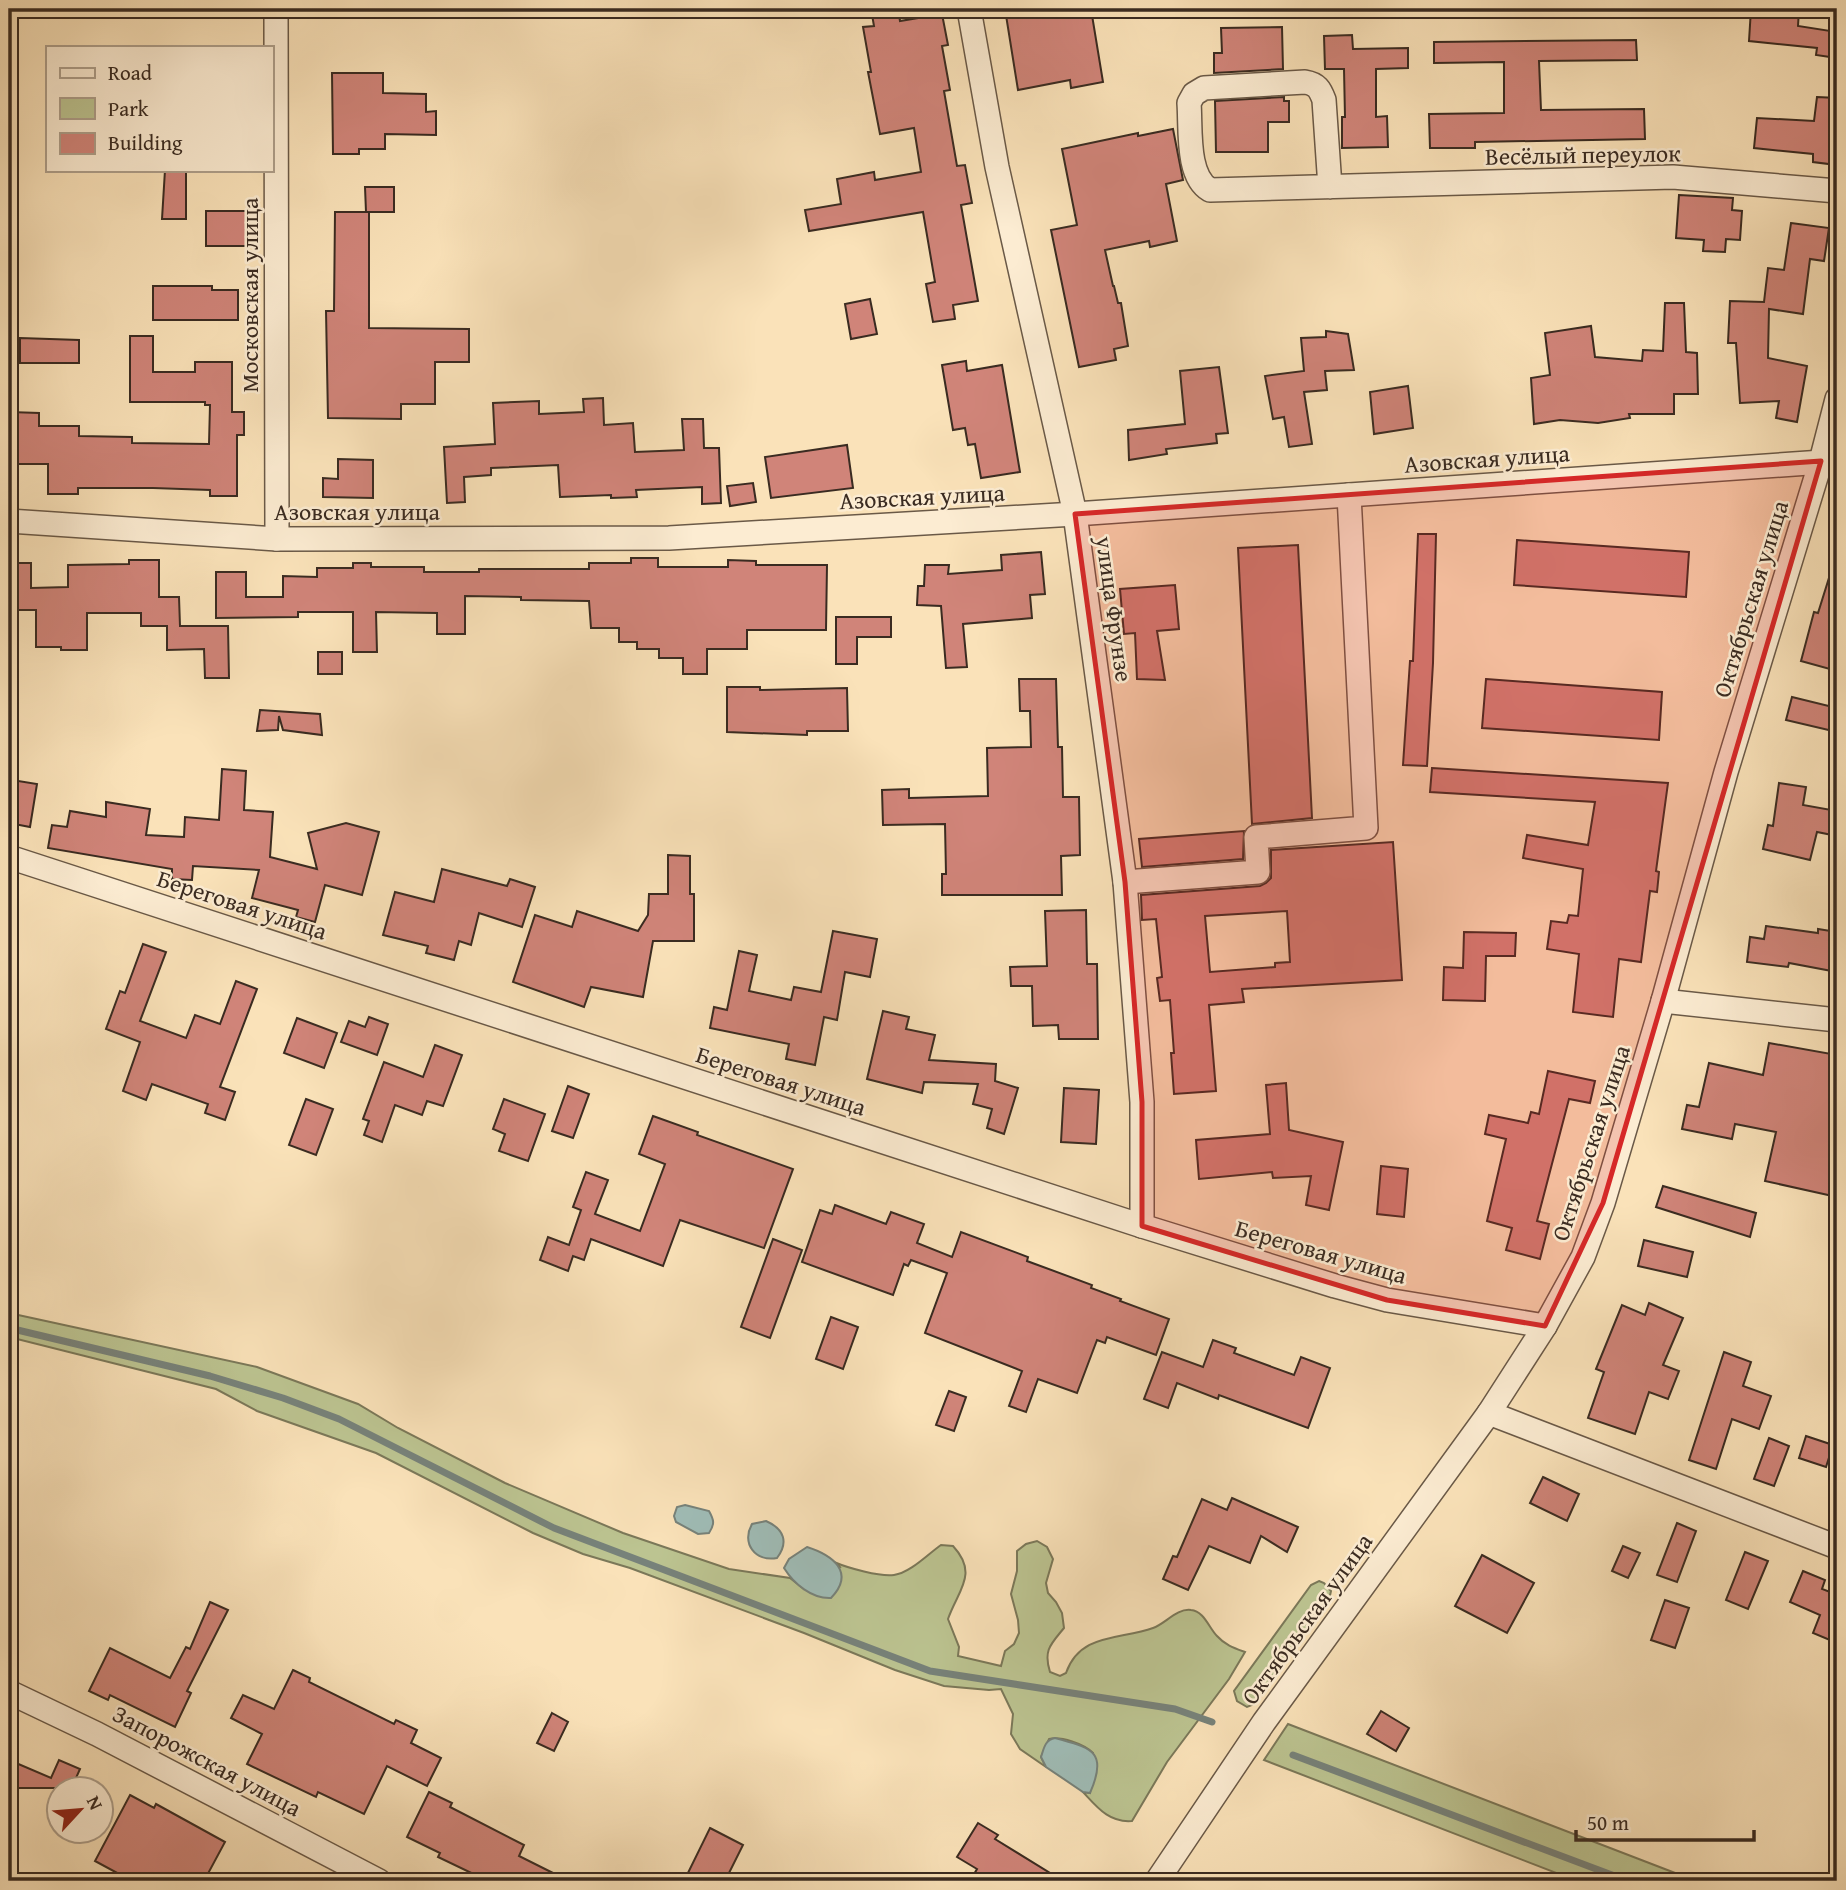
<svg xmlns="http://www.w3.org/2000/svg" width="1846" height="1890" font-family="'Gentium Book Plus',serif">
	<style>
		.green { fill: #bcc491; stroke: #7b7859; stroke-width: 2 }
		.water { fill: #9fbcb6; stroke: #77827a; stroke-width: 2 }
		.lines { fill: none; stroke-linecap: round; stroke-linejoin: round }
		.stream { stroke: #77827a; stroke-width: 7 }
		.building { fill: #d08479; stroke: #3a2b21; stroke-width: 2; fill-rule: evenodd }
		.minor-casing { stroke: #6a5947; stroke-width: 26 }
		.minor { stroke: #fcecd2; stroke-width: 23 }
		.marked { fill: #d62828; fill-opacity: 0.2; stroke: #d62828; stroke-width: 5; stroke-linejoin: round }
		.labels { text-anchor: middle; stroke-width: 5; stroke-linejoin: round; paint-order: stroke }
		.street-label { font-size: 24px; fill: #3a2b21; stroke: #fcecd2 }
	</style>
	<rect width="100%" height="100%" fill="#fae2b9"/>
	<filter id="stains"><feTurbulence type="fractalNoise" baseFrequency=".00286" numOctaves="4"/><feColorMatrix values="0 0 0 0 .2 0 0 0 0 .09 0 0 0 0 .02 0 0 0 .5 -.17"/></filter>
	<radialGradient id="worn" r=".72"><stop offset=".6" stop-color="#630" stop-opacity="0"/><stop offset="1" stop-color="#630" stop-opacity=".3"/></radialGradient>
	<!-- green -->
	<g class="green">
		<path d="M9,1313l248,54 101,37 40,24 107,55 118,50 106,36 61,9 14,11 36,-22 -6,-5c14,6 46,15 60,13 16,-2 34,-21 47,-30l12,1c26,28 5,44 -5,73l11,28 -1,9 43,10 4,-15 9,-7 5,-11 -1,-13 -7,-26 6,-23v-20l9,-7 11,-3 10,6 6,12 -7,24 2,10 8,9 6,11 2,15c-13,16 -21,22 -14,44l10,4 6,-3c14,-40 53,-33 87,-45 12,-4 24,-20 38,-18 13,1 18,18 26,26 8,9 17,12 28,16l-16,27 -62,83 -35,59c-23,2 -35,-14 -49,-29l7,1 3,-40c-9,-9 -32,-17 -44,-14l-8,18 5,10 -26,-18 -9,-15 2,-20 -12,-25 -12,1 -45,-4 -49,-16 -91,-37 -174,-65 -47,-14 -50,-21 -157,-80 -119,-42 -41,-22 -207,-52z"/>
		<path d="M1319,1581l5,2 7,8 -2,9 -77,105 -5,2 -10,-6 -3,-10 77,-106z"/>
		<path d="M1288,1724l408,157h-119l-313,-121z"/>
	</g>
	<!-- water -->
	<g class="water">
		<path d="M685,1505l24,6c5,9 6,13 0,22l-11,1 -22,-12 -2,-6 3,-9z"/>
		<path d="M766,1521c18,8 23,21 11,37 -22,4 -36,-15 -25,-34z"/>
		<path d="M807,1547c25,8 49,25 24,51 -19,1 -37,-14 -47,-30l5,-9z"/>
		<path d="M1055,1738c35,10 54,12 35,55l-7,-1 -37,-25 -5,-10c3,-9 4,-17 14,-19z"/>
	</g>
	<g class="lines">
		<!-- stream -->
		<g class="stream">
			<path d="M9,1328l201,48 73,22 56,21 215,109 376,143 245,38 37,13"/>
			<path d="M1293,1755l335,126"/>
		</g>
	</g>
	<!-- building -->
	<g class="building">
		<path d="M871,9h27l2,12 42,-7 6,31 -6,1 8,44 -6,1 13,75 8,-1 7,38 -11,2 17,96 -25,4 2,14 -22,3 -7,-38 9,-2 -12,-70 -114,19 -4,-21 36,-6 -4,-25 37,-7 1,8 46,-8 -7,-44 -34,6 -12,-62h3l-8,-45 11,-1z"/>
		<path d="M1005,9h86l12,73 -32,6 -1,-8 -52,10z"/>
		<path d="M1751,9l48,1 -1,16 39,6v26l-21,-3 1,-7 -68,-7z"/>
		<path d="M1282,27l1,42 -69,4v-20h8l-1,-25z"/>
		<path d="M1352,35l1,14 55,-1v20l-32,1v48l11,-1 1,31 -46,1v-31h3l-1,-48h-19l-1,-33z"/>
		<path d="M1636,40l1,20 -98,1 2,49 103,-1 1,30 -170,3v6h-45l-1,-34 75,-1v-51l-70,1v-21z"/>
		<path d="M332,73h51v20l43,1v18l10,-1v24l-51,-1v15h-26v5h-26z"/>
		<path d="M1284,97v4h5v21h-21v30h-52l-1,-51z"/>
		<path d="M1817,97l20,1v67l-24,-3v-8l-59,-6 3,-30 57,3z"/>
		<path d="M1173,129l10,51 -17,4 11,57 -27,6 -1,-6 -44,9 8,36h1l4,17h3l7,43 -14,3 2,11 -37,7 -28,-137 26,-5 -15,-76 76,-16v3z"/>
		<path d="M165,170h21v49h-24z"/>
		<path d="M365,187h29v25h-28z"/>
		<path d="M1679,195l54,3 -1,12 10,1 -2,29 -14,-1 -1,13 -22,-1 1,-11 -28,-2z"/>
		<rect x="206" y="211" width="40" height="35"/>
		<path d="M335,212h34v116l100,1v33h-34v42h-34v15l-73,-1 -2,-107h8z"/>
		<path d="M1791,223l38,5 -5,33 -14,-2 -7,55 -34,-5 -1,49 39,8 -10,56 -21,-4 3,-17 -39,2 -4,-60h-8l2,-42 34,1 4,-34 16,2z"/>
		<path d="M153,286h59v4h26v30h-85z"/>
		<path d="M870,299l7,35 -26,5 -6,-35z"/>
		<path d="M1665,303h19l2,49 11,1 1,41h-24v20h-45l1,4 -32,5 -38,-3 -26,4 -3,-46 19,-3 -5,-42 46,-7 4,31 47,4 1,-11 20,1z"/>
		<path d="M1326,331l22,3 6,36 -29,1 2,19 -23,2 8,52 -23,3 -5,-30 -11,2 -8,-43 39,-5 -3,-33 25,-1z"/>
		<path d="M130,336h23v36h42v-10h37v50h12v23h-7v61h-27v-6l-57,-2h-75v6h-30v-30h-39l1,-52 29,1v13h40v10l53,1v6l77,1 1,-39h-5v-3h-75z"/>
		<path d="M20,338l59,2v23h-59z"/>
		<path d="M966,361l1,10 35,-6 18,107 -39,6 -6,-34 -7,1 -3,-17 -12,2 -11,-65z"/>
		<path d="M1219,367l9,66 -12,1 1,9 -51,6 1,5 -38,6 -1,-30 57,-6 -5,-53z"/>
		<path d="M1408,386l5,42 -39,6 -4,-42z"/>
		<path d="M603,398l1,27 29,-2 2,29 49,-2 -2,-31h21l1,29h15l2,55 -19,1v-17l-66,3 1,7 -26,1v-3l-51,2 -2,-32 -67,3v7l-27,2 1,25 -18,1 -3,-56 51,-3 -2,-41 46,-2v13l45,-2 -1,-13z"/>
		<path d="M847,445l6,43 -82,10 -6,-41z"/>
		<path d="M338,459l35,1v38l-50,-1v-19l15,1z"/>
		<path d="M753,483l3,19 -26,4 -3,-20z"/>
		<path d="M1418,534h18l-3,129 -6,103 -24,-1 7,-104h3z"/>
		<path d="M1517,540l172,12 -3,45 -172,-12z"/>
		<path d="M1298,545l14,273 -60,6 -14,-276z"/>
		<path d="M1041,552l4,42 -15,1 2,23 -69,6 4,43 -21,1 -5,-62 -24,-1 1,-19h6l1,-21h24l-1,9 54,-4 -1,-15z"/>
		<path d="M631,558h27v9h70v-7l28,1v4h71l-1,65h-79v19h-40v25h-24v-16h-24v-9h-22v-7h-18v-14h-28l-2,-27 -68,-1v-3l-56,-1v38h-28v-21l-61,-1 1,40h-24v-40h-55v5l-82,1v-46h30v25h37v-21l34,1v-9h36v-5h18v4h53v5h55v-3h110v-6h42z"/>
		<path d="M129,560h30v37h20l1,29h48l1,52h-24l-1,-29 -37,1v-24h-26v-13h-54v37h-26v-3h-25v-37h-27v-47h22v25l37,-1v-22l61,-1z"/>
		<path d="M1833,565h4v106l-36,-10 13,-49 4,1z"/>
		<path d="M1175,585l4,44 -22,2 8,49 -28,-1 -2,-46 -11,1 -4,-45z"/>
		<path d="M836,617h55v20h-34v27h-21z"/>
		<rect x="318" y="652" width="24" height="22"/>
		<path d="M1019,679h37l2,68h4l1,50h16l1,58 -19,1 1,39h-120v-21h4l-1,-50 -62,1 -1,-35 27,-1v9l79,-2 -1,-48 44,-1 -1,-36h-10z"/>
		<path d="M1486,679l176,13 -3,48 -177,-12z"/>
		<path d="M727,687h33v3l87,-2 1,43h-41v4l-80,-3z"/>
		<path d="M1792,697l45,11v24l-51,-12z"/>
		<path d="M260,710l60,4 2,21 -39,-5 -4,-14 -1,14 -21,1z"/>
		<path d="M1432,768l236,15 -12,88 3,1 -2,20 -7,-1 -9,71 -22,-3 -6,58 -40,-5 6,-58 -32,-5 4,-28 16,2 2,-8 9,1 5,-47 -60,-11 4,-23 61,10 7,-43 -165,-10z"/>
		<path d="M222,769l24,2 -2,39 29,2 -3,45 47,12 -9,-36 38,-10 33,9 -17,63 -37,-10 -10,37 -19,-5 2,-7 -46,-12 7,-28 -66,-4 -1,14 -20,-1v-10l-124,-21 4,-23 15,2 3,-16 36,6v-15l44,7 -4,26 38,2 1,-20 34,3z"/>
		<path d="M12,780l25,4 -7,43 -21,-4z"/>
		<path d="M1779,783l27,4 -3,18 34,6v25l-20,-4 -7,28 -47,-11 5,-24 5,1z"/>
		<path d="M1244,831l-1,28 -101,8 -3,-28z"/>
		<path d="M1393,842l9,138 -160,9 2,13 -35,3 7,86 -42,3 -3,-41h3l-4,-53 -10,1 -3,-23 5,-1 -6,-58 -14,1 -1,-25 119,-9 6,-3 5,-5v-28zM1287,911l3,51 -15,1v4l-65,5 -5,-56z"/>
		<path d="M668,855l22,1v38h4v47h-41l-10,56 -52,-10 -7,20 -71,-25 22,-67 37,12 5,-16 61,20 10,-16 1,-21h19z"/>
		<path d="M442,869l65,17 3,-7 25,8 -13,40 -43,-14 -8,32 -12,-4 -5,19 -28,-7 2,-7 -45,-11 12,-43 39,10z"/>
		<path d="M1086,910l1,54h10l1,75h-39l-1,-14 -25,1 -1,-40h-21l-1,-19 37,-1 -2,-55z"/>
		<path d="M1766,926l52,7v-4l19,3v40l-48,-9 -1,4 -41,-5 3,-25 14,2z"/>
		<path d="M833,931l44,8 -7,38 -25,-5 -8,48 -13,-3 -9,48 -29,-6 3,-15 -79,-16 4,-21 13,3 12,-59 18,4 -8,36 42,9 3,-13 27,5z"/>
		<path d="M1464,932l52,1 -1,23h-29l-1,45 -42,-1 1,-33 19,1z"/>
		<path d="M143,944l23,8 -26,69 46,17 9,-23 25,9 16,-43 21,8 -37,98 15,5 -10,28 -20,-7 3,-9 -56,-20 -6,16 -23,-9 17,-49 -34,-13 14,-38 5,2z"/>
		<path d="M883,1011l26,6 -3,12 29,6 -6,25 67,4 -1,17 23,7 -14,46 -17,-6 5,-19 -19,-5 5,-20 -54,-2 -2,11 -55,-14z"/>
		<path d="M369,1017l19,7 -11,31 -36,-13 8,-21 16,6z"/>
		<path d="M297,1018l40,15 -13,35 -40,-15z"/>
		<path d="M1769,1043l68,12v142l-72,-16 11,-49 -41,-8 -3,15 -50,-10 5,-24 12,2 10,-44 54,12z"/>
		<path d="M435,1045l27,10 -19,51 -16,-5 -5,14 -27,-10 -13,37 -18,-7 5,-14 -6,-2 21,-57 39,15z"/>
		<path d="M1548,1071l47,10 -5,22 -21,-4 -32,122 12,3 -9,35 -34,-9 6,-22 -25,-7 19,-82 -21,-5 4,-19 39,8 3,-11 8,2z"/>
		<path d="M1286,1083l3,47 54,12 -14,68 -23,-5 5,-29 -38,2 -1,-6 -73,7 -3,-39 74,-6 -4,-49z"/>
		<path d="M568,1086l21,8 -16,44 -21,-7z"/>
		<path d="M1064,1088l35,2 -3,54 -35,-2z"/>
		<path d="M306,1099l27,10 -17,46 -27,-10z"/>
		<path d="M504,1099l41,15 -17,47 -29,-10 6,-17 -12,-5z"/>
		<path d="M653,1116l45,16 -1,3 96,34 -29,79 -84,-28 -17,46 -72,-27 -7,21 -11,-4 -5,15 -28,-11 8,-23 21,8 12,-35 -8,-3 13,-35 22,8 -13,34 45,17 25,-67 -26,-10z"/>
		<path d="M1381,1166l27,3 -4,48 -27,-3z"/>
		<path d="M1663,1186l93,27 -6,24 -94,-30z"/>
		<path d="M835,1205l51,19 5,-12 33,12 -7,19 35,14 9,-25 67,25 -1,4 65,24 -1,3 30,11 -1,2 49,18 -13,36 -49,-18 -2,6 -8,-3 -20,53 -39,-14 -12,33 -17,-6 13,-35 -97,-38 22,-60 -36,-13 -3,6 -4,-2 -11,31 -91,-33 18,-52 12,4z"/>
		<path d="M773,1239l29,11 -32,88 -29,-11z"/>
		<path d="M1644,1240l49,12 -6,25 -49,-11z"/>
		<path d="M1649,1303l34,15 -20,47 16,6 -11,28 -19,-7 -14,42 -47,-16 16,-46 -8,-3 26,-64 23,10z"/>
		<path d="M831,1317l27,10 -15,42 -27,-10z"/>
		<path d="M1213,1340l23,8 -2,5 60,22 7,-18 29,11 -22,60 -89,-33 -1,4 -41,-16 -9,25 -24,-9 18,-47 41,15z"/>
		<path d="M1724,1352l27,10 -8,24 28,10 -12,33 -27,-10 -16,50 -27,-9z"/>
		<path d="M949,1391l17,6 -12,34 -18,-6z"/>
		<path d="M1806,1436l27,9 -7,22 -27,-9z"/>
		<path d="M1769,1438l20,8 -15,40 -20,-7z"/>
		<path d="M1543,1477l36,17 -12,27 -37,-18z"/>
		<path d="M1232,1498l66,29 -11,25 -26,-16 -11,27 -41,-17 -21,44 -25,-11 10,-23 4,1 25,-58 25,11z"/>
		<path d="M1677,1523l19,8 -19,51 -20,-7z"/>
		<path d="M1623,1546l17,7 -12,25 -16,-7z"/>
		<path d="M1745,1552l23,9 -20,48 -22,-9z"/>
		<path d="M1482,1555l52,28 -27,50 -52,-27z"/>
		<path d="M1803,1571l22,9 -3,9 8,3 7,-17v68l-24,-10 7,-18 -30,-13z"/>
		<path d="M1665,1600l24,8 -14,40 -24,-8z"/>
		<path d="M210,1602l18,8 -41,81 4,2 -16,34 -65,-32 -2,5 -19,-9 21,-43 60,30 16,-31 4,2z"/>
		<path d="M293,1670l17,8 -1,4 85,42 2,-4 21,10 -6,13 30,15 -14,28 -40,-20 -23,48 -46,-22 -2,5 -69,-33 15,-30 -31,-16 12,-23 31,14z"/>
		<path d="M1381,1711l28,17 -13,23 -29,-17z"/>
		<path d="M552,1713l16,9 -14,29 -17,-8z"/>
		<path d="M9,1760l42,18 8,-18 21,9 -8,18 4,1h-67z"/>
		<path d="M429,1792l23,11 -2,4 74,38 -5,11 50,25h-81l-50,-24 2,-4 -33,-16z"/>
		<path d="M130,1795l24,13 2,-4 69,38 -21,39h-72l-37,-20z"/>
		<path d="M978,1823l20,12 -3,4 68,42h-93l7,-12 -20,-12z"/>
		<path d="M710,1828l33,17 -18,36h-41z"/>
	</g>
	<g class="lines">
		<defs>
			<g id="minor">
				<path d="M276,9l1,530"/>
				<path d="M969,9l28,158 78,347 50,368 17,220v124"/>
				<path d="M1330,187l-6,-87c-4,-11 -7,-16 -19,-18l-101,6 -10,6 -5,9c2,25 -3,73 21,87l463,-13 164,14"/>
				<path d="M9,521l268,18 392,-1 406,-24 762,-53"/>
				<path d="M9,857l1133,369 193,60 52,14 158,26"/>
				<path d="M1125,882l133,-10 -2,-35 110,-9 -17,-333"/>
				<path d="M1663,1001l174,19"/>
				<path d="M1489,1413l348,134"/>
				<path d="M9,1692l88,42 282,147"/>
				<path d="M1157,1881l107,-159 225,-309 56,-87 38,-69 20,-54 60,-202 63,-229 95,-311 16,-62"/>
			</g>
		</defs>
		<!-- minor casing -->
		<use href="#minor" class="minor-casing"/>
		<!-- minor -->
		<use href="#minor" class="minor"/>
	</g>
	<!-- marked area -->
	<path class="marked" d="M1821,461l-218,742 -58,123 -158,-26 -245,-74v-124l-17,-220 -50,-368z"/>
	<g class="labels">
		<!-- street labels -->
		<g class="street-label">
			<text transform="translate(1583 155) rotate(-1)" y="8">Весёлый переулок</text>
			<text transform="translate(250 295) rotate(-90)" y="8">Московская улица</text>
			<text transform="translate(1487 459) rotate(-4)" y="8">Азовская улица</text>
			<text transform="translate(922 497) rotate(-3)" y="8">Азовская улица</text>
			<text x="357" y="520">Азовская улица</text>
			<text transform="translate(1751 599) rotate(-73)" y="8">Октябрьская улица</text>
			<text transform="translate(1114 609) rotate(82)" y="8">улица Фрунзе</text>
			<text transform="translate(242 905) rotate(18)" y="8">Береговая улица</text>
			<text transform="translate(781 1081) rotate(18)" y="8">Береговая улица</text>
			<text transform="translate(1591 1143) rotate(-72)" y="8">Октябрьская улица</text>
			<text transform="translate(1321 1252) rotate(16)" y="8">Береговая улица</text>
			<text transform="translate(1307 1619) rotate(-54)" y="8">Октябрьская улица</text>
			<text transform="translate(207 1761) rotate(28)" y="8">Запорожская улица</text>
		</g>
	</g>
	<!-- margin -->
	<rect width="1846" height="1890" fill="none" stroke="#fae2b9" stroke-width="35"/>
	<rect x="10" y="10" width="1825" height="1869" fill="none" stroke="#3a2b21" stroke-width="3.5"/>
	<rect x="18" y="18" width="1811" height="1855" fill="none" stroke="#3a2b21" stroke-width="2"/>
	<!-- legend -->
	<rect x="46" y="46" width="228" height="126" fill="#fcecd2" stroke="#ae9f8b" stroke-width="2"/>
	<rect x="60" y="68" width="35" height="10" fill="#fcecd2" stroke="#ae9f8b" stroke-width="2"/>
	<text x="108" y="80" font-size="21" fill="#3a2b21">Road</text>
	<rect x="60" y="98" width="35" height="21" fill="#bcc491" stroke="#ae9f8b" stroke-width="2"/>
	<text x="108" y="116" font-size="21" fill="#3a2b21">Park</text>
	<rect x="60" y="133" width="35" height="21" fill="#d08479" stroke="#ae9f8b" stroke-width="2"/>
	<text x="108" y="150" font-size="21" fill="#3a2b21">Building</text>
	<!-- north arrow -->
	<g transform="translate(80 1810) rotate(64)"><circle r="33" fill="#fcecd2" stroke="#ae9f8b" stroke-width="2"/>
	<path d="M0-5L12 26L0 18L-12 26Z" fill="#8f2418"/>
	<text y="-10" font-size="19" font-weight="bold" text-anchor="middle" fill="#3a2b21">N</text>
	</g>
	<!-- scale -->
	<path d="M1576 1830v10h178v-10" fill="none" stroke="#3a2b21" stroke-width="3.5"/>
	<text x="1587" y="1830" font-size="21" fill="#3a2b21" stroke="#fcecd2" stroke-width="5" paint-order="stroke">50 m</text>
	<rect width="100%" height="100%" filter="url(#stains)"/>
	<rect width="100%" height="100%" fill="url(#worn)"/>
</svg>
